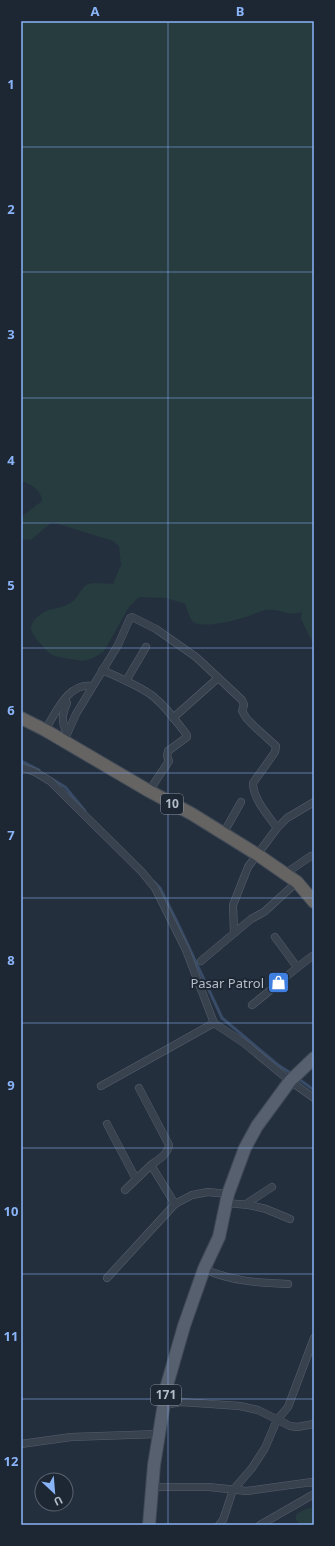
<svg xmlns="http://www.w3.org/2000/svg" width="335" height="1546" font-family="'Noto Sans',sans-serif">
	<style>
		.green { fill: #263c3f }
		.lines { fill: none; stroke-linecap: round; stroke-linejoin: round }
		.stream { stroke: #394c67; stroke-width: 3 }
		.minor-casing { stroke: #565f6c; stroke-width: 8 }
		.primary-casing { stroke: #414a57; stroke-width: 14 }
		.trunk-casing { stroke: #434c59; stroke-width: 14 }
		.minor { stroke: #38414e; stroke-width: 7 }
		.primary { stroke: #56606e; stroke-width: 12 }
		.trunk { stroke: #656462; stroke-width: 12 }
		.grid { fill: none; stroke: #8ab4f8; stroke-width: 1; stroke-opacity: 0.55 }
		.labels { text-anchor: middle; stroke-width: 4; stroke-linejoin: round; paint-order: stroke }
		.shield { fill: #1d2633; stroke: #878f9c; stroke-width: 1 }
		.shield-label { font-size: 12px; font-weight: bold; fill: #b4bcc9 }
		.poi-label { font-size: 13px; fill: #b4bcc9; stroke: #1d2633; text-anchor: end }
		.neatline { fill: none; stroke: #8ab4f8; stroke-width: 1.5 }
		.grid-label { font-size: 13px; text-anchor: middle; font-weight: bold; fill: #8ab4f8 }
	</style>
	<rect width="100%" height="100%" fill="#242f3e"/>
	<!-- green -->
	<g class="green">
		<path d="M21,21h293v624l-13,-26 1,-7c-15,5 -22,-4 -36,-2 -7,1 -13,5 -20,7 -10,3 -46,13 -54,4 -3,-5 -5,-12 -7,-17l-18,-6 -28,-1 -10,10 -25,44c-6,5 -14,9 -22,10 -9,-2 -21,-3 -30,-6 -4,-2 -8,-8 -11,-11 -11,-11 -15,-19 0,-30 8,-6 19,-5 28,-10 9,-5 10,-13 16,-18 6,-5 21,-2 28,-2l8,-19 -2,-19 -6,-5 -61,-19 -21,18 -10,-1v-22l21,-16c0,-10 -12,-18 -21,-20z"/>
		<path d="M314,1507v18h-13l-5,-5v-5c5,-5 10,-6 18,-8z"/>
	</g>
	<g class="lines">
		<!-- stream -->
		<g class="stream">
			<path d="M21,761l18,9"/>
			<path d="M52,779l13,8 20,24"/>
			<path d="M153,881l7,7 17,34 45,96 56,47 14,9"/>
			<path d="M297,1078l17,12"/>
		</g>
		<defs>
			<g id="minor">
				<path d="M102,670c16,7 33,14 48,24 14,10 26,27 37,41v2l-19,14 -1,5 2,5 -20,30"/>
				<path d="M126,681l20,-34"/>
				<path d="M65,699l2,4c-5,11 -6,19 0,30"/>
				<path d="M173,718l45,-40"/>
				<path d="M45,730c11,-17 23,-48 47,-44"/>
				<path d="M64,741l12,-27 42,-69 12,-27 2,-1 24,12 40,28 46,43 2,5 -2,6 5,8 9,9 20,18 -1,6 -22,31c0,16 15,32 24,45"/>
				<path d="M21,767l14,5 15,9 92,91 13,16 31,62 28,73 30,20 46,38 24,17"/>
				<path d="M223,834l18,-32"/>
				<path d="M286,873l25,-17"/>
				<path d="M234,933l-1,-28 15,-38 29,-39 10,-10 27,-16"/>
				<path d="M275,937l22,30"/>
				<path d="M201,961l50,-42 13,-7 33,-30"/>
				<path d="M252,1005c21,-16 40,-35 62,-50"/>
				<path d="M101,1086l113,-63"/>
				<path d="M139,1088l30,57c-1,9 -11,15 -18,20l24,39"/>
				<path d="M107,1124l29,55"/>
				<path d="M125,1190l26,-25"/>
				<path d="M226,1203l23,2 17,4 24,10"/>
				<path d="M246,1204l26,-17"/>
				<path d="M204,1269c27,12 55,14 84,15"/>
				<path d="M107,1278l68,-74 17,-9 16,-3 20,2"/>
				<path d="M165,1405l16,-3 59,4 18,4 32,16 7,1 17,-3"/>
				<path d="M21,1444l50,-7 87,-3"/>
				<path d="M152,1487h57l38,4 65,-9 2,2"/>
				<path d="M219,1525l4,-5 10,-30 19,-22 13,-20 12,-28 11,-13 26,-69"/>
				<path d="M260,1525l54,-31"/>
			</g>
			<path id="primary" d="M149,1525l5,-60 13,-80 17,-59 20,-57 15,-32 9,-43 17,-46 12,-22 33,-45 24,-23"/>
			<path id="trunk" d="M21,718l24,12 104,61 43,23 66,41 39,27 17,20"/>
		</defs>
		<!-- minor casing -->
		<use href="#minor" class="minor-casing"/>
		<!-- primary casing -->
		<use href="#primary" class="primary-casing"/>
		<!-- trunk casing -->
		<use href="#trunk" class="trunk-casing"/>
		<!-- minor -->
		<use href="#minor" class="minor"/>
		<!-- primary -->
		<use href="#primary" class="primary"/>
		<!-- trunk -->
		<use href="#trunk" class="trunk"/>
	</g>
	<!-- grid -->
	<path class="grid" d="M168,21v1504M21,147h293M21,272h293M21,398h293M21,523h293M21,648h293M21,773h293M21,898h293M21,1023h293M21,1148h293M21,1274h293M21,1399h293"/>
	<!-- icons -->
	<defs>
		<symbol id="shop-square" viewBox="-11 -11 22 22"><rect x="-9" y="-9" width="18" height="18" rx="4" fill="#3f7fe0" stroke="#1d2633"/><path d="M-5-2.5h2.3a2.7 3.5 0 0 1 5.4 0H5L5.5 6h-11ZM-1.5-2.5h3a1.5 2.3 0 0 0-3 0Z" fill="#fff"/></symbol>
	</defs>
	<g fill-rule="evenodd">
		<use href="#shop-square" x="266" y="970" width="25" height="25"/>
	</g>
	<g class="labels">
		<!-- shield labels -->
		<g class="shield">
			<rect x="161" y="794" width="22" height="20" rx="3"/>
			<rect x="151" y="1385" width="30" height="20" rx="3"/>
		</g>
		<g class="shield-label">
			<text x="172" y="808">10</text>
			<text x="166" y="1399">171</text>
		</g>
		<!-- poi labels -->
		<g class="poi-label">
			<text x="264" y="988">Pasar Patrol</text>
		</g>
	</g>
	<!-- border -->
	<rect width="335" height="1546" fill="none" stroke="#1d2633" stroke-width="44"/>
	<!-- north arrow -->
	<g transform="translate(54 1492) rotate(154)"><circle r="19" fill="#1d2633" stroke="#59626f"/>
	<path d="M0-3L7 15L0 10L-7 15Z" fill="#8ab4f8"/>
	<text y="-6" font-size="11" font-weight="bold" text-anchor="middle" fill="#b4bcc9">U</text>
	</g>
	<rect x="22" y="22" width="291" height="1502" class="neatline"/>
	<g class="grid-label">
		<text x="95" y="16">A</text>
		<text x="240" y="16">B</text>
		<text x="11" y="89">1</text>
		<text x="11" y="214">2</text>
		<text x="11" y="339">3</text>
		<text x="11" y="465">4</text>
		<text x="11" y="590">5</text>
		<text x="11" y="715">6</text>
		<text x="11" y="840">7</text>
		<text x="11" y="965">8</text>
		<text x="11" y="1090">9</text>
		<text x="11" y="1216">10</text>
		<text x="11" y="1341">11</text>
		<text x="11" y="1466">12</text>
	</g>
</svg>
